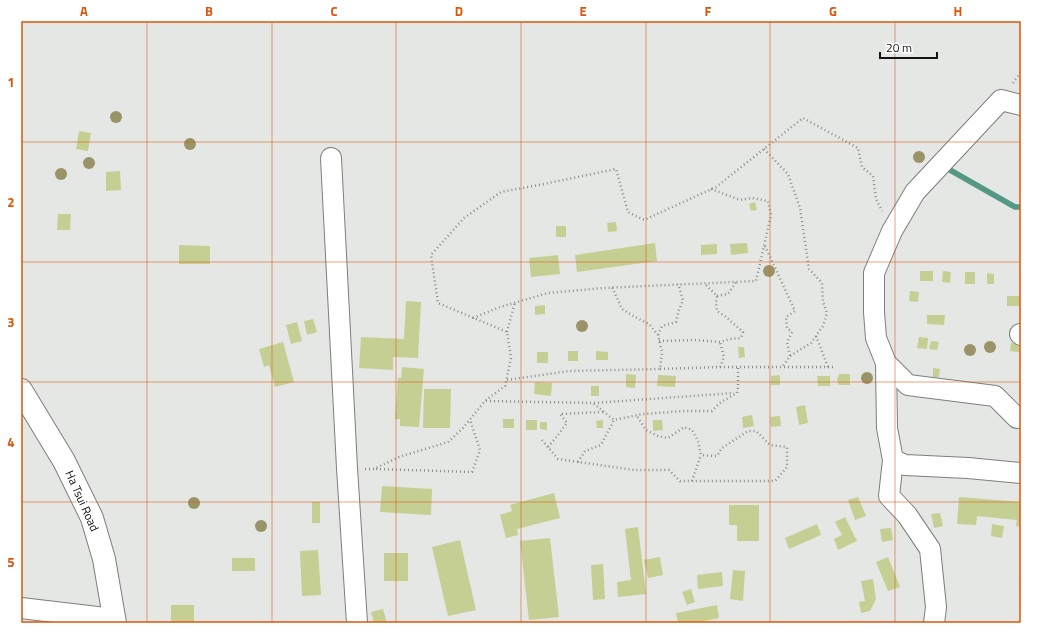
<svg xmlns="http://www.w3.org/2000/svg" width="1042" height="644" font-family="'Titillium Web',sans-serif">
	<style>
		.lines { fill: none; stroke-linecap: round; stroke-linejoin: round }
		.stream { stroke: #539985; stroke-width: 5.5 }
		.building { fill: #c5cf94 }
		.minor-casing { stroke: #7c7f7b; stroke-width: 22 }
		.tertiary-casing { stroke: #7c7f7b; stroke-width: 24 }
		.path { stroke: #8c8e8b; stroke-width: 2.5; stroke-dasharray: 1 3; stroke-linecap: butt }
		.minor { stroke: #fff; stroke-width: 20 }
		.tertiary { stroke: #fff; stroke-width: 22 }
		.tree { fill: #9a9368 }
		.grid { fill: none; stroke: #dd560c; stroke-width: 1; stroke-opacity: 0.55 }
		.labels { text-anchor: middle; stroke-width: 3; stroke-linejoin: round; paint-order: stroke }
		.street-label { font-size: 12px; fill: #141513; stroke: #fff }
		.neatline { fill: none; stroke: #dd560c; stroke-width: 1.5 }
		.grid-label { font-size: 13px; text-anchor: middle; font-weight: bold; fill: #dd560c }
	</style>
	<rect width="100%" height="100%" fill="#e4e7e3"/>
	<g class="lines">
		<!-- stream -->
		<path class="stream" d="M950,170l65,37h6"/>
	</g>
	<!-- building -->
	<g class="building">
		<path d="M79,131l12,2 -3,18 -12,-2z"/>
		<path d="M120,171l1,19 -15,1v-19z"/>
		<path d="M755,202l2,8 -6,1 -2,-7z"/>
		<path d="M58,214h13l-1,16h-13z"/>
		<path d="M616,222l1,9 -9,1 -1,-9z"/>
		<rect x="556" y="226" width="10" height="11"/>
		<path d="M655,243l2,18 -80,11 -2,-17z"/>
		<path d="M747,243l1,10 -17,2 -1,-11z"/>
		<path d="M717,244v10l-16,1v-10z"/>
		<path d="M179,245l31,1v18h-31z"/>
		<path d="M558,255l2,19 -29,3 -2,-19z"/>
		<rect x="920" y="271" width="13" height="10"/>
		<path d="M943,271l8,1 -1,11 -8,-1z"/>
		<rect x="965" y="272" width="10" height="12"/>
		<path d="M987,273l7,1v10h-7z"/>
		<path d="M910,291l9,1 -1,10 -9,-1z"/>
		<rect x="1007" y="296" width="14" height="10"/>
		<path d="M406,301l15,1 -3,56 -25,-1v13l-34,-2 2,-31 43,2z"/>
		<path d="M545,305v9l-10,1v-9z"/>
		<path d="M927,315h18l-1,10 -17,-1z"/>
		<path d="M313,319l4,13 -10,3 -3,-14z"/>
		<path d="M297,322l5,19 -11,3 -5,-19z"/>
		<path d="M919,337l9,1 -1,11 -10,-1z"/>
		<path d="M931,341l8,1 -2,8 -8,-1z"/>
		<path d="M283,342l11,40 -19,5 -6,-22 -5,2 -5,-18z"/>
		<path d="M1011,343l9,1 -1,8 -9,-1z"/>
		<path d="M738,347h6l1,10 -6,1z"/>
		<rect x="568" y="351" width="10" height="10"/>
		<path d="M596,351l12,1v8h-12z"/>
		<rect x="537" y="352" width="11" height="11"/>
		<path d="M402,367l22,2 -5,58 -19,-1v-7h-5l3,-41h3z"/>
		<path d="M933,368l7,1 -1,8h-6z"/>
		<path d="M626,374l10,1 -1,13 -9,-1z"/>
		<path d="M839,374h11v11h-11l-2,-5z"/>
		<path d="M658,375l18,1 -1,11 -18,-1z"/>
		<path d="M780,375v10h-9v-9z"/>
		<path d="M817,376h13v10h-12z"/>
		<path d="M535,382l17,1 -1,13 -17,-2z"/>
		<rect x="591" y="386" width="8" height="10"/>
		<path d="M424,389h27l-1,39h-27z"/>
		<path d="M805,405l3,18 -9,2 -3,-18z"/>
		<path d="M752,415l2,11 -11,2 -1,-11z"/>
		<path d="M780,416l1,10 -10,1 -1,-10z"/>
		<rect x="503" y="419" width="11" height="9"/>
		<rect x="526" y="420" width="11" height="10"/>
		<path d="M603,420v8h-6l-1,-7z"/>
		<path d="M653,420h9l1,10 -10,1z"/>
		<path d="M540,422h7v8l-7,-1z"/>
		<path d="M382,486l50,3 -1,26 -51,-3z"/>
		<path d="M554,493l6,25 -43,11 1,6 -12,3 -6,-23 12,-4 -2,-6z"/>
		<path d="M858,497l8,19 -11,4 -7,-20z"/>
		<path d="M959,497l62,5v25l-5,-1 1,-6 -40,-4 -1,9 -19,-1z"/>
		<rect x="312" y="502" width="8" height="21"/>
		<path d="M729,505h30v36h-22v-16h-8z"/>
		<path d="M940,513l3,13 -9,2 -3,-14z"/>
		<path d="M845,517l12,24 -19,9 -4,-11 8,-4 -7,-13z"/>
		<path d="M817,524l4,11 -32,14 -4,-11z"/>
		<path d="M992,524l12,2 -2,12 -11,-2z"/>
		<path d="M638,527l8,67 -28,3 -1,-15 14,-2 -6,-51z"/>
		<path d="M891,528l2,12 -11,2 -2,-13z"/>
		<path d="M550,538l9,79 -30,3 -9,-79z"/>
		<path d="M460,540l16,70 -28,6 -16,-69z"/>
		<path d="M318,550l3,45 -19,1 -2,-45z"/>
		<rect x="384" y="553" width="24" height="28"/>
		<path d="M660,557l3,18 -15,3 -4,-18z"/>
		<path d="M888,557l12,30 -12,4 -12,-29z"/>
		<rect x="232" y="558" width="23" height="13"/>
		<path d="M603,564l2,35 -12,1 -2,-35z"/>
		<path d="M733,570l12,1 -2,30 -13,-2z"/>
		<path d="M722,572l1,14 -25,3 -1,-14z"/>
		<rect x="1019" y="574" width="2" height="15"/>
		<path d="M873,579l3,20 -6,12 -9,2 -2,-11 6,-1 -4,-20z"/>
		<path d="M691,589l4,13 -8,3 -5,-13z"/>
		<rect x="171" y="605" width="23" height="18"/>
		<path d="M717,605l2,13 -24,5h-17l-2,-10z"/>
		<path d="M383,609l4,14h-13l-3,-11z"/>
	</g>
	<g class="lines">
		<defs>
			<g id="minor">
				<path d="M1021,105l-20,-5 -86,92 -23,39 -18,42v39l2,26 10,25 22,22 87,11 22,22h4"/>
				<path d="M331,158l16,310 10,155"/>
				<path d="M1020,334l1,1"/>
				<path d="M886,363l1,65 6,32 12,5 63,3 53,5"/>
				<path d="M893,460l-4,36 18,19 23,34 6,58 -2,16"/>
				<path d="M21,608l93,11"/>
			</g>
			<path id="tertiary" d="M21,390l43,71 28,57 12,41 11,64"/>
		</defs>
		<!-- minor casing -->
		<use href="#minor" class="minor-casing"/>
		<!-- tertiary casing -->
		<use href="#tertiary" class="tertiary-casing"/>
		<!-- path -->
		<g class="path">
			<path d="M1013,83l8,-11"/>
			<path d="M764,149l24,25 12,34 9,61 13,14 1,19 4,11 -4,13 -12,17 -21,13 -8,11"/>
			<path d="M765,246l30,65 -9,6 1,11 5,4 -5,10 3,14"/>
			<path d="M717,296l11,-2 8,-12"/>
			<path d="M473,318l27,-11 48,-14 55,-5 153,-7 15,-66 -3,-14 -16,-3 -12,2 -29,-11"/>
			<path d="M507,332l8,-30"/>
			<path d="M658,335l4,-9 14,-4 3,-12 4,-10 -5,-16"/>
			<path d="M816,336l12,31"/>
			<path d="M659,341l37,-1 24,2 10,-3 11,-1 2,-6 -17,-15 -9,-6 -1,-8 1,-7 -13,-13"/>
			<path d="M720,367h114"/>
			<path d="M660,369l60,-2 4,-10 -4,-15"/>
			<path d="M507,380l62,-9 91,-2 2,-17 -4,-17 -9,-11 -14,-7 -13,-8 -10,-22"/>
			<path d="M486,401l107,2 21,17 29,-6 41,-3h28l9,-9 16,-9 1,-6v-20"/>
			<path d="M594,403l140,-10"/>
			<path d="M542,440l16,19 76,11h35l11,11h95l12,-14v-20l-17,-2 -14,-14h-8l-26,17 -5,8 -16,-1 -3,-14 -6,-11 -8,-3 -16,11 -10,-2 -12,-6 -9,-14"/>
			<path d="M548,447l10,-12 9,-12 -7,-9 43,-2"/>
			<path d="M578,462l7,-11 16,-6 13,-25"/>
			<path d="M365,469h9l25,-12 49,-15 15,-14 22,-27 20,-15 6,-28 -4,-26 -69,-29 -7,-48 33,-37 37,-26 38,-7 77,-16 12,43 16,8 72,-33 87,-69 55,30 4,19 11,9 3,23 6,12"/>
			<path d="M376,469l96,3 8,-22 -10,-30"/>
			<path d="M692,481l9,-26"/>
		</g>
		<!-- minor -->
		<use href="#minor" class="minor"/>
		<!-- tertiary -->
		<use href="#tertiary" class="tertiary"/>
	</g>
	<!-- trees -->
	<g class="tree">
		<circle cx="116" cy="117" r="6"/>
		<circle cx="190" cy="144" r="6"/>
		<circle cx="919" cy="157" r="6"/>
		<circle cx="89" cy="163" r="6"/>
		<circle cx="61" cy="174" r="6"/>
		<circle cx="769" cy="271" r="6"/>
		<circle cx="582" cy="326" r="6"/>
		<circle cx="990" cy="347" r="6"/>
		<circle cx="970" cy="350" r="6"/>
		<circle cx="867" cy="378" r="6"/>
		<circle cx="194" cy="503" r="6"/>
		<circle cx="261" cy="526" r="6"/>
	</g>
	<!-- grid -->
	<path class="grid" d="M147,21v602M272,21v602M396,21v602M521,21v602M646,21v602M770,21v602M895,21v602M21,142h1000M21,262h1000M21,382h1000M21,502h1000"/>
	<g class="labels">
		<!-- street labels -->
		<g class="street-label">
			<text transform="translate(82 501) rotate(66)" y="4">Ha Tsui Road</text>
		</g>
	</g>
	<!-- border -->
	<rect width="1042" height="644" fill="none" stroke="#ffffff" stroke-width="44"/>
	<!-- scale -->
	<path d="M880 52v6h57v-6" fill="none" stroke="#141513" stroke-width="2"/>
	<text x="886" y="52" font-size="12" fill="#141513" stroke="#ffffff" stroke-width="3" paint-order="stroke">20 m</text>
	<rect x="22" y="22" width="998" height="600" class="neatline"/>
	<g class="grid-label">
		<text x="84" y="16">A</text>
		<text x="209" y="16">B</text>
		<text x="334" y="16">C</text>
		<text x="459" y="16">D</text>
		<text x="583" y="16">E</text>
		<text x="708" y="16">F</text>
		<text x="833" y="16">G</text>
		<text x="958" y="16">H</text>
		<text x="11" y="87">1</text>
		<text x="11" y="207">2</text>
		<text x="11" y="327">3</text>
		<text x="11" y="447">4</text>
		<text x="11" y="567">5</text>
	</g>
</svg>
